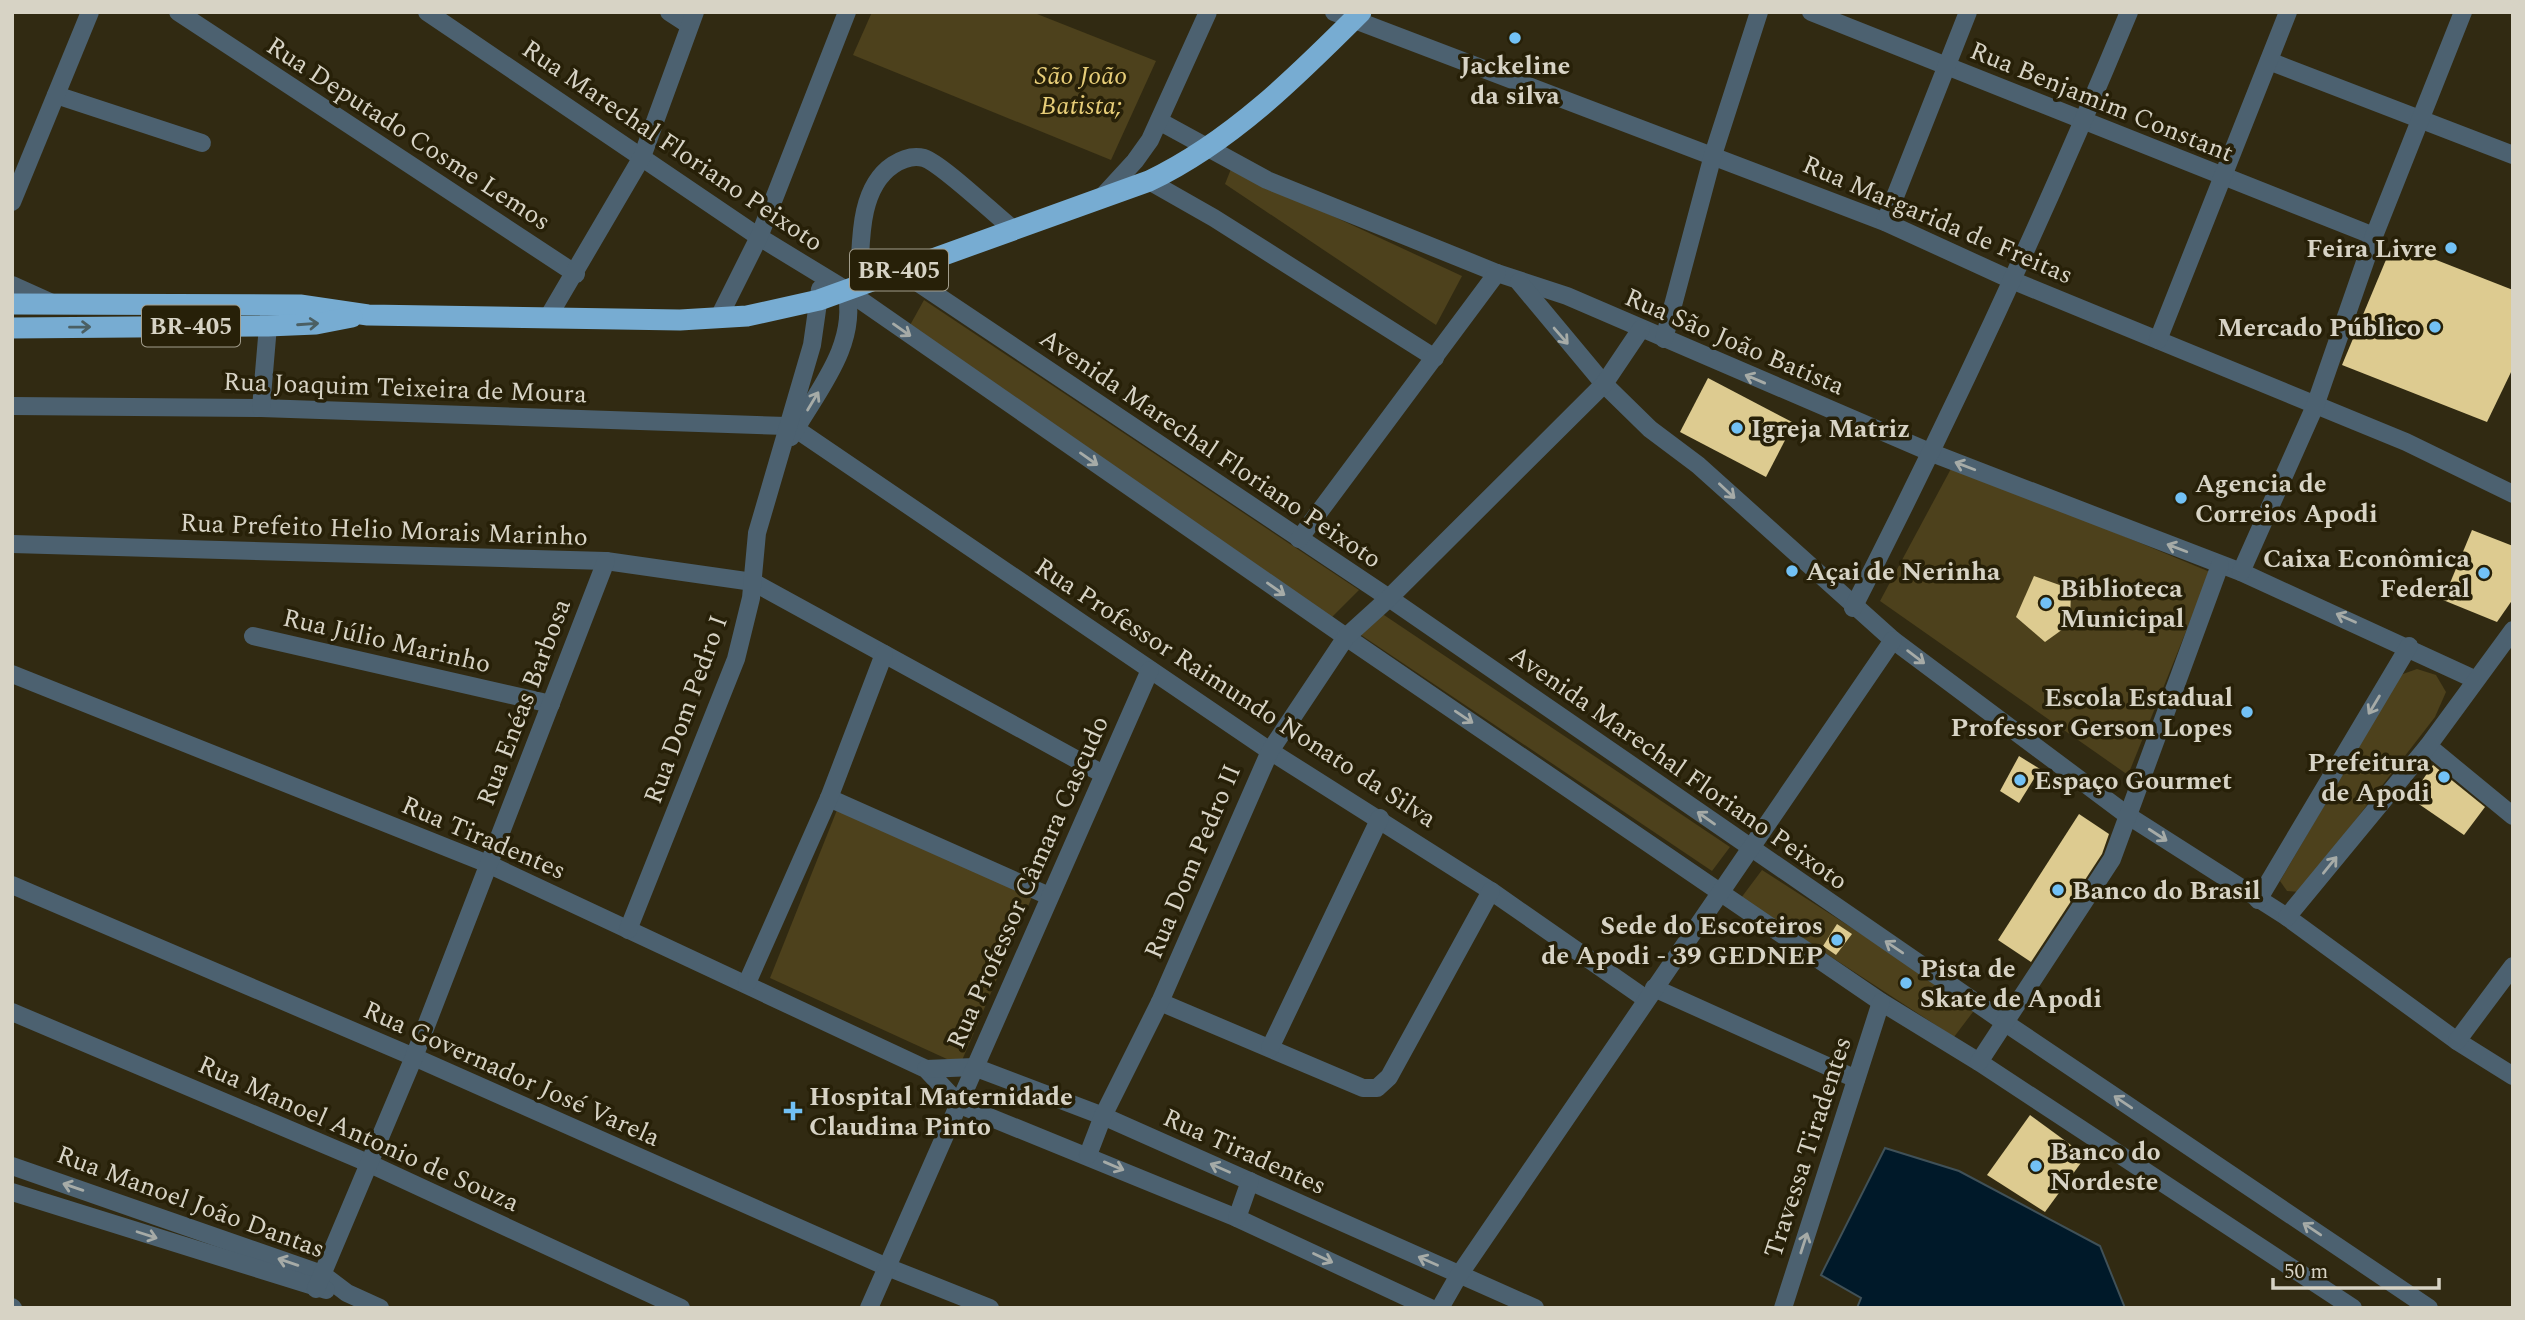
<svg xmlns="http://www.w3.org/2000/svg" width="2525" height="1320" font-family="Spectral,serif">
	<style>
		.green { fill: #4d411c }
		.water { fill: #001929; stroke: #405158; stroke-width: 2 }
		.building { fill: #ddcb90 }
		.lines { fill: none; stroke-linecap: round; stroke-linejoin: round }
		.minor { stroke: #4c6170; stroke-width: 18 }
		.highway { stroke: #77acd2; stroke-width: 21 }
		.oneway { stroke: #4b5f63 }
		.oneway2 { stroke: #a6aba7 }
		.poi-dot { fill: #72c1f5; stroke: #272008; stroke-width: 2.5 }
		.labels { text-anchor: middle; stroke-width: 7; stroke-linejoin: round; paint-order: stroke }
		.shield { fill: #272008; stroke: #a29d8c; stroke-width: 2 }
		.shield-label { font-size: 24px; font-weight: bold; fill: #d7d3c5 }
		.poi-label { font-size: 26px; font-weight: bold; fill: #d7d3c5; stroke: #272008; text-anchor: start }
		.park-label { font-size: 26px; font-style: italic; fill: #e7cd78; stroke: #272008 }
		.street-label { font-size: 26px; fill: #d7d3c5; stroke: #272008 }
	</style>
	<rect width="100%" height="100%" fill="#312a12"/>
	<!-- green -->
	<g class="green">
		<path d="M872,12h160l124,49 -45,99 -258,-105z"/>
		<path d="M1231,169l231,107 -26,49 -211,-141z"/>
		<path d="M924,300l435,290 -28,28 -422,-291z"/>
		<path d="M1953,465l257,107 -82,203 -248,-174z"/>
		<path d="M1381,613l349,234 -18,24 -351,-236z"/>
		<path d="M2417,669l19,6 10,17 -11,25 -135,175 -13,-1 -7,-10 120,-206z"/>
		<path d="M839,805l196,85 -75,175 -190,-87z"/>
		<path d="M1762,870l214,138 -22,29 -213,-139z"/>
	</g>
	<!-- water -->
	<path class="water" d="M1885,1148l74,23 141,75 25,62h-268l4,-10 -40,-23z"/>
	<!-- building -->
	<g class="building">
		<path d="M2393,243l120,47v78l-26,54 -145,-57z"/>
		<path d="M1708,378l86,45 -28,54 -86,-45z"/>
		<path d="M2472,530l41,16v53l-16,23 -54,-22z"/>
		<path d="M2034,576l37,13 -1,35 -25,18 -29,-25z"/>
		<path d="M2019,756l21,13 -21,34 -19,-12z"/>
		<path d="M2433,765l52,42 -21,28 -54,-37z"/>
		<path d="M2079,814l30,20 -7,20 -71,108 -33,-22z"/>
		<path d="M1837,924l15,10 -16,21 -13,-9z"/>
		<path d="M2030,1115l56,41 -41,56 -58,-37z"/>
	</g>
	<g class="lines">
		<!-- minor -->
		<g class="minor">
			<path d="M178,12l398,262"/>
			<path d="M427,12l332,225 87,53 500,347 535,365 98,60 374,246"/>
			<path d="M669,12l20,13"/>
			<path d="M1334,12l551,210 129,59 392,161 107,52"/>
			<path d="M1811,12l563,224"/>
			<path d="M2269,61l244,94"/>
			<path d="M56,95l146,48"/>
			<path d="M1159,121l108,59 230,93 70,23 365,157 309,119 233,107"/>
			<path d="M1149,181l65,37 221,140"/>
			<path d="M1101,198l34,-37 15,-21 58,-128"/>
			<path d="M12,202l78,-190"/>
			<path d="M1885,222l83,-210"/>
			<path d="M899,270l490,328 615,424 425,286"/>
			<path d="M1519,282l85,102 46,45 48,36 195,175 234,175 160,102 170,124 56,35"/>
			<path d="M12,285l40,18"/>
			<path d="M859,286c2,-39 -2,-97 34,-121 9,-6 20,-10 31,-7 18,6 71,57 89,71"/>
			<path d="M547,319l95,-162 53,-145"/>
			<path d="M718,319l41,-82 88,-225"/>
			<path d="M1664,339l49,-184 46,-143"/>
			<path d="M2158,340l130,-328"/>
			<path d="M12,406l249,2 525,18 10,3 474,322 221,140 155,108"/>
			<path d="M261,408l8,-94"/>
			<path d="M791,437c25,-45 68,-92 55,-147"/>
			<path d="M1299,539l198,-266"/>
			<path d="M12,544l594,17 147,21 350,192"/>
			<path d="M2241,572l74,-166 59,-170 89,-224"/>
			<path d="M1853,608c100,-196 192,-393 276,-596"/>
			<path d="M253,636l298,68"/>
			<path d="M12,674l476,190 438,205 34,36 277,113 193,90"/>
			<path d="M2428,746l85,70"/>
			<path d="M829,798l220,98"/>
			<path d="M12,885l402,172 473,210 103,41"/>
			<path d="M2258,900l151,-254"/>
			<path d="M2287,917l141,-171 85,-116"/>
			<path d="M628,930l108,-271 15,-61 6,-65 55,-188 8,-56"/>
			<path d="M747,983l82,-185 55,-144"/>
			<path d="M1654,988l202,91"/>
			<path d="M1160,1002l203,86h14l12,-11 102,-186"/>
			<path d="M12,1012l356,151 313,145"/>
			<path d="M2457,1041l56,-75"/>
			<path d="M1270,1048l110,-230"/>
			<path d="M1979,1062l133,-203 108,-294"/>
			<path d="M926,1069l48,-2 129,49 432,192"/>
			<path d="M1088,1155l15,-39 57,-114 110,-251 76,-114 43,-39 215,-214 37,-55"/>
			<path d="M12,1166l310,108 25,19 33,15"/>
			<path d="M12,1192l314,98"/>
			<path d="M1237,1218l13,-37"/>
			<path d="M316,1289l98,-232 192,-496"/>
			<path d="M12,1307l1,1"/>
			<path d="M869,1308l281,-638"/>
			<path d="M1440,1308l19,-33 434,-635"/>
			<path d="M1783,1308l98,-306"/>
		</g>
		<!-- highway -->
		<g class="highway">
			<path d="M12,304l288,1 68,10 312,5 67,-4 72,-16 330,-119c82,-39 148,-105 212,-169"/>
			<path d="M12,328l256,-2 48,-2 36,-7"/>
		</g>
	</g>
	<!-- one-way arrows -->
	<defs><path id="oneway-shaft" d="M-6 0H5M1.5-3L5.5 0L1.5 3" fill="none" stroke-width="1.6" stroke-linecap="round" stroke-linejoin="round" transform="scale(1.75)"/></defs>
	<g class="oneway">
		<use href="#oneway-shaft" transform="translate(308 324) rotate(-4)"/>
		<use href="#oneway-shaft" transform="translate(80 327) rotate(-1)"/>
	</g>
	<g class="oneway2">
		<use href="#oneway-shaft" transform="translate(902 330) rotate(35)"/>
		<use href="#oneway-shaft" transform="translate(1561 336) rotate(49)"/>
		<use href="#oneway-shaft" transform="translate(1755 379) rotate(-157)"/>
		<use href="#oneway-shaft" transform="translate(813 401) rotate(-59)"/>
		<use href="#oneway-shaft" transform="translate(1089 459) rotate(35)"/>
		<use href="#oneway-shaft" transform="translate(1965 466) rotate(-159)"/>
		<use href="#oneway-shaft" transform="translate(1727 491) rotate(43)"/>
		<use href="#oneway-shaft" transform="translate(2177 548) rotate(-159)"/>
		<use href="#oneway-shaft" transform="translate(1276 589) rotate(35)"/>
		<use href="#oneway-shaft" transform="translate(2346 618) rotate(-156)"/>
		<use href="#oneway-shaft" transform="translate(1916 657) rotate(37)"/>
		<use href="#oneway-shaft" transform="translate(2374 705) rotate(121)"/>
		<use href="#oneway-shaft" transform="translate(1464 717) rotate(34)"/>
		<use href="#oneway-shaft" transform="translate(1706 818) rotate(-145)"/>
		<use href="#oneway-shaft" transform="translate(2158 835) rotate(33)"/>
		<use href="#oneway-shaft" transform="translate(2330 865) rotate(-51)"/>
		<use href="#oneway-shaft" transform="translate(1894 947) rotate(-146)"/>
		<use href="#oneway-shaft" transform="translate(2123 1102) rotate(-146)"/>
		<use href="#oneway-shaft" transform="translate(1114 1166) rotate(23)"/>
		<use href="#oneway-shaft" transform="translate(1220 1168) rotate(-156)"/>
		<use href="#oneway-shaft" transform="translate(73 1187) rotate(-161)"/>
		<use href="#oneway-shaft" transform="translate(2312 1229) rotate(-146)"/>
		<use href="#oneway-shaft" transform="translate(147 1235) rotate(18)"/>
		<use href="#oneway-shaft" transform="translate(1804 1243) rotate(-72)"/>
		<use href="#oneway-shaft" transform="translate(1323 1258) rotate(25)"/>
		<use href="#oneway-shaft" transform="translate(1428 1261) rotate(-156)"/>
		<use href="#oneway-shaft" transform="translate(288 1262) rotate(-161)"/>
	</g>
	<!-- markers -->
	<g class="poi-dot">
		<circle cx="1515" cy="38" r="7"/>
		<circle cx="2451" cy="248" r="7"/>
		<circle cx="2435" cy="327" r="7"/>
		<circle cx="1737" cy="428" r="7"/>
		<circle cx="2181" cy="498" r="7"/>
		<circle cx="1792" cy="571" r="7"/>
		<circle cx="2484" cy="573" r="7"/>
		<circle cx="2046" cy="603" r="7"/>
		<circle cx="2247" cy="712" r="7"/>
		<circle cx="2444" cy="777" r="7"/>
		<circle cx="2020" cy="780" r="7"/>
		<circle cx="2058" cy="890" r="7"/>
		<circle cx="1837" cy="940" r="7"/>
		<circle cx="1906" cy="983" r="7"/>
		<path d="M789.5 1100.5h7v7h7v7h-7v7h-7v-7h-7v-7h7z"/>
		<circle cx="2036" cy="1166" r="7"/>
	</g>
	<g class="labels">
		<!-- shield labels -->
		<g class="shield">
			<rect x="850" y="249.5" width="98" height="41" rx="5"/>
			<rect x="142" y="305.5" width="98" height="41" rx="5"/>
		</g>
		<g class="shield-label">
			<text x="899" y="278">BR-405</text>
			<text x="191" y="334">BR-405</text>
		</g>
		<!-- poi labels -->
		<g class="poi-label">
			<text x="1515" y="74" text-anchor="middle">Jackeline<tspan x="1515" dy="30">da silva</tspan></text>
			<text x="2437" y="257" text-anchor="end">Feira Livre</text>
			<text x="2421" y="336" text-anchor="end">Mercado Público</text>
			<text x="1751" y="437">Igreja Matriz</text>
			<text x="2195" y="492">Agencia de<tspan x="2195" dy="30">Correios Apodi</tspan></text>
			<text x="2470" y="567" text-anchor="end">Caixa Econômica<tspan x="2470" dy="30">Federal</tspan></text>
			<text x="1806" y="580">Açai de Nerinha</text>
			<text x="2060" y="597">Biblioteca<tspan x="2060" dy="30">Municipal</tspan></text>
			<text x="2233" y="706" text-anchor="end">Escola Estadual<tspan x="2233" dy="30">Professor Gerson Lopes</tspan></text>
			<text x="2430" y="771" text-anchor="end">Prefeitura<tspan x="2430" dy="30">de Apodi</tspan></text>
			<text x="2034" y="789">Espaço Gourmet</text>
			<text x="2072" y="899">Banco do Brasil</text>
			<text x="1823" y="934" text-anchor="end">Sede do Escoteiros<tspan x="1823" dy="30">de Apodi - 39 GEDNEP</tspan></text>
			<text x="1920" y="977">Pista de<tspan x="1920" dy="30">Skate de Apodi</tspan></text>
			<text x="809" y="1105">Hospital Maternidade<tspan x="809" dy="30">Claudina Pinto</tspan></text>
			<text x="2050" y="1160">Banco do<tspan x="2050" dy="30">Nordeste</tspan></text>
		</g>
		<!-- park labels -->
		<g class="park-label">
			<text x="1081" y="84">São João<tspan x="1081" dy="30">Batista;</tspan></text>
		</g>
		<!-- street labels -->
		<g class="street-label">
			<text transform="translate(2102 101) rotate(22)" y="9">Rua Benjamim Constant</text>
			<text transform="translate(409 133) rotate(33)" y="9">Rua Deputado Cosme Lemos</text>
			<text transform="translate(673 145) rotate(34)" y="9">Rua Marechal Floriano Peixoto</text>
			<text transform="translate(1938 219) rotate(23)" y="9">Rua Margarida de Freitas</text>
			<text transform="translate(1735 341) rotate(23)" y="9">Rua São João Batista</text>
			<text transform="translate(405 387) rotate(2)" y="9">Rua Joaquim Teixeira de Moura</text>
			<text transform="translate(1211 448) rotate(34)" y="9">Avenida Marechal Floriano Peixoto</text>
			<text transform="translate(384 529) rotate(2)" y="9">Rua Prefeito Helio Morais Marinho</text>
			<text transform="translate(387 640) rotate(13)" y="9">Rua Júlio Marinho</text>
			<text transform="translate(1236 692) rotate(33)" y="9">Rua Professor Raimundo Nonato da Silva</text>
			<text transform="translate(523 702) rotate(-69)" y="9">Rua Enéas Barbosa</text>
			<text transform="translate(685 709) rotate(-70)" y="9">Rua Dom Pedro I</text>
			<text transform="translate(1679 767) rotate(35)" y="9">Avenida Marechal Floriano Peixoto</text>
			<text transform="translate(484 837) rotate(23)" y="9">Rua Tiradentes</text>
			<text transform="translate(1192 861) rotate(-67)" y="9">Rua Dom Pedro II</text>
			<text transform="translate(1027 882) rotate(-66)" y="9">Rua Professor Câmara Cascudo</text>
			<text transform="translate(512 1073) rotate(24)" y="9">Rua Governador José Varela</text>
			<text transform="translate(359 1133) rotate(24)" y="9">Rua Manoel Antonio de Souza</text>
			<text transform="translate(1807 1147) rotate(-72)" y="9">Travessa Tiradentes</text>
			<text transform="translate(1245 1151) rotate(24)" y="9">Rua Tiradentes</text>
			<text transform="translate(191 1201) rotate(20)" y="9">Rua Manoel João Dantas</text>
		</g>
	</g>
	<!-- border -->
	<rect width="2525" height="1320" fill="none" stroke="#d7d3c5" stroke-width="28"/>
	<!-- scale -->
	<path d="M2273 1278v10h166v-10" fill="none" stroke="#d7d3c5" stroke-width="3.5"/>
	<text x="2284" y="1278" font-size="21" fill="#d7d3c5" stroke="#272008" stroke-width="5" paint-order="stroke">50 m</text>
</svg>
